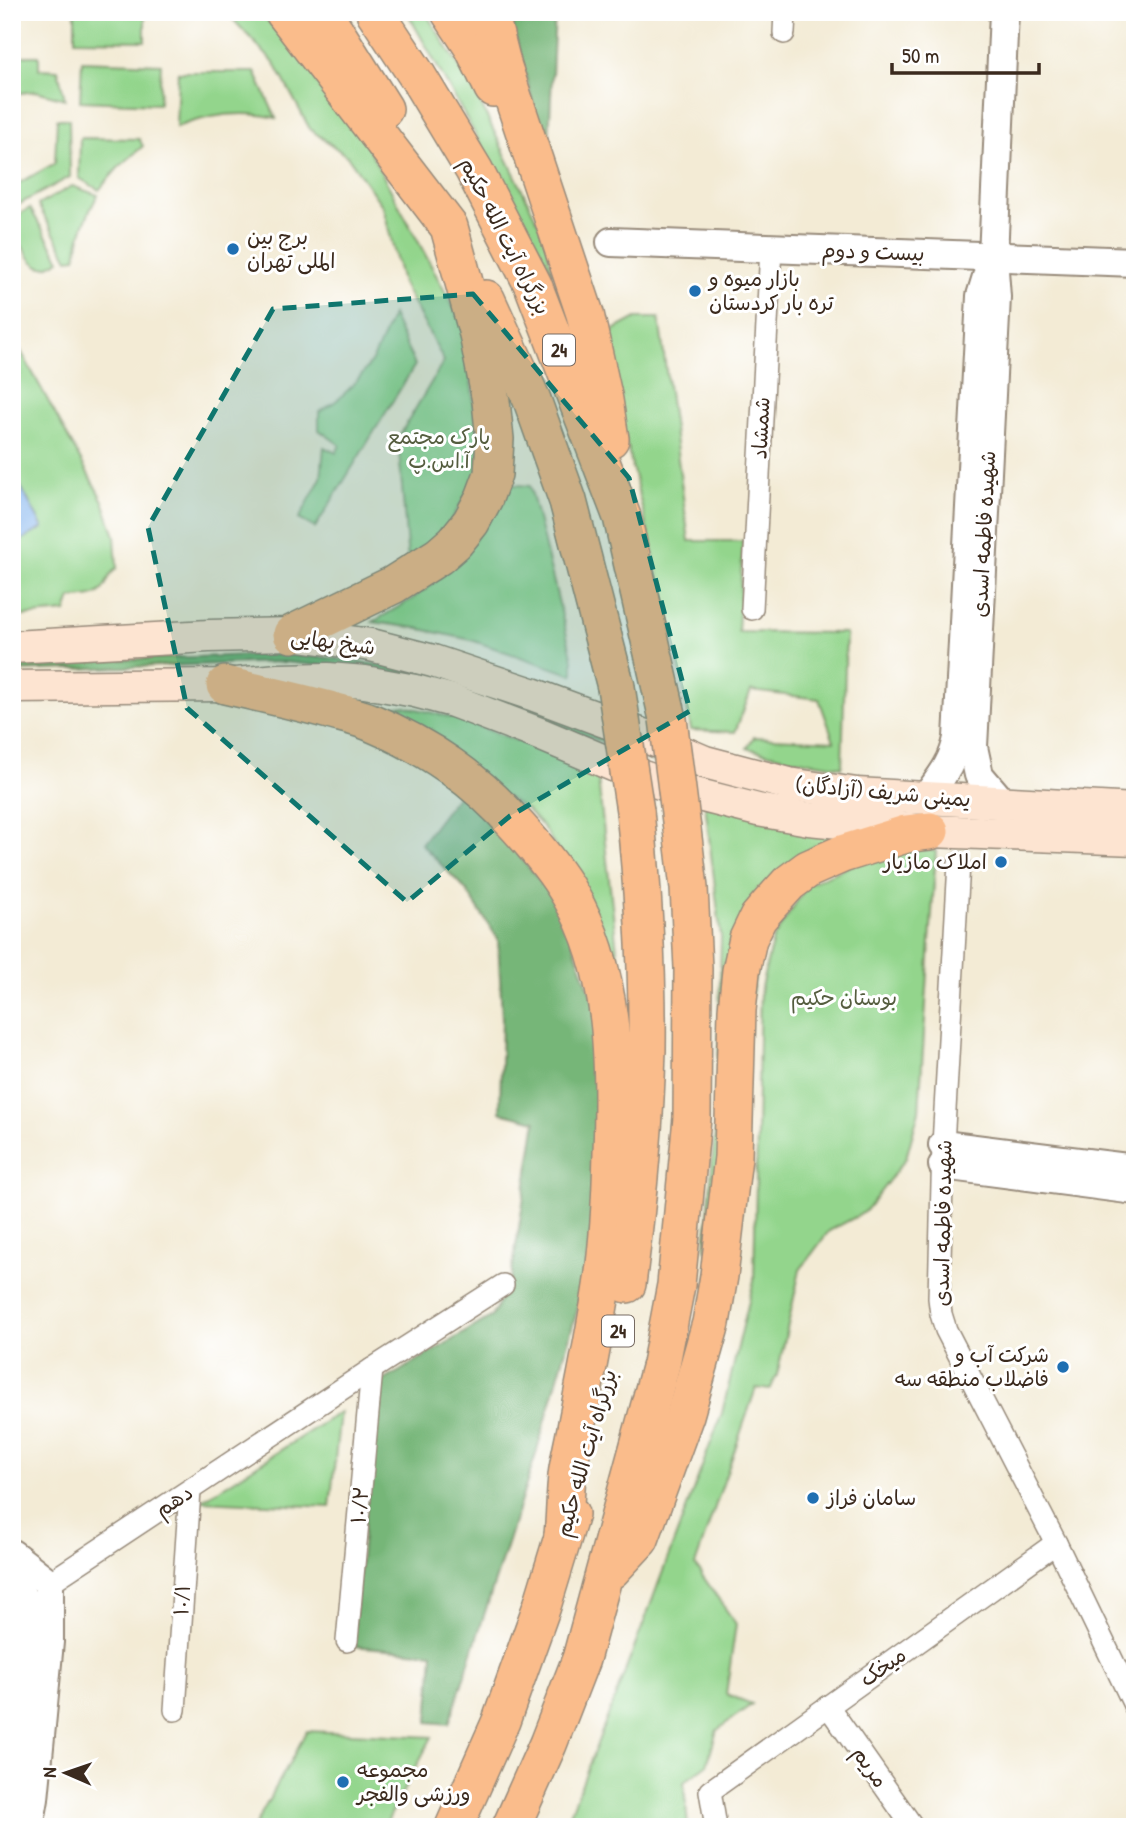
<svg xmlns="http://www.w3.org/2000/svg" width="1147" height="1839" font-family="'Patrick Hand','Playpen Sans Arabic',sans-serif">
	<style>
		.green { fill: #93d58c; stroke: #678055; stroke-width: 2 }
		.forest { fill: #76b678; stroke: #58704b; stroke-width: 2 }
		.water { fill: #82b4ee; stroke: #5e6f86; stroke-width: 2 }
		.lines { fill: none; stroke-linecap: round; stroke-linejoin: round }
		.minor-casing { stroke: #978a7a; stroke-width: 24 }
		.tertiary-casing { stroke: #978a7a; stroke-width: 32 }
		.secondary-casing { stroke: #978a7a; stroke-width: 35 }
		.trunk-casing { stroke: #978a7a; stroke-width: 40 }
		.minor { stroke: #fff; stroke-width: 21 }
		.tertiary { stroke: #fff; stroke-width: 28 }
		.secondary { stroke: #fde4d1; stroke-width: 32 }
		.trunk { stroke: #fabc8b; stroke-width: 37 }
		.trunk-bridge-casing { stroke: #978a7a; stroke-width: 40; stroke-linecap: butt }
		.trunk-bridge { stroke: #fabc8b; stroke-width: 37 }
		.marked { fill: #0f766e; fill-opacity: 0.2; stroke: #0f766e; stroke-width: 5; stroke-dasharray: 14 9; stroke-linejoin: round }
		.poi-dot { fill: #1f6fb2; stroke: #fff; stroke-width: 2.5 }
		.labels { text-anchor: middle; stroke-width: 6; stroke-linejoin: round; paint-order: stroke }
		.shield { fill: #fff; stroke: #766a62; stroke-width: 2 }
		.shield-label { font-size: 19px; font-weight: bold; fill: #3b2a1e }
		.street-label { font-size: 21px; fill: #3b2a1e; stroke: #fff }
		.poi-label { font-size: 21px; fill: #3b2a1e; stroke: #fff; text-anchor: start }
		.park-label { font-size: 21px; fill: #555d3f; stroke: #fff }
	</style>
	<rect width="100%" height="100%" fill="#fff"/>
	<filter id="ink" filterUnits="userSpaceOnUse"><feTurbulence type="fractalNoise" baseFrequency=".0143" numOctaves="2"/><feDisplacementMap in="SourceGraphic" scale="14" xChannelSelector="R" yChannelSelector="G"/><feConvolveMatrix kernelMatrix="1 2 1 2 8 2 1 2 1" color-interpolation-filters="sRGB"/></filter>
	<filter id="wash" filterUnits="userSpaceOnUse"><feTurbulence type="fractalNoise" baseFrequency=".00686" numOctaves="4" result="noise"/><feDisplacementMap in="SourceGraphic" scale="28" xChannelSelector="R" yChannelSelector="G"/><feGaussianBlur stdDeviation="1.57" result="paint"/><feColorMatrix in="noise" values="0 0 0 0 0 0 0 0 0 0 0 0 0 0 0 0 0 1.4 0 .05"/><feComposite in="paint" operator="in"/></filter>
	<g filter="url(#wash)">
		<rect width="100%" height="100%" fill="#f3ebd5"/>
		<!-- green -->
		<g class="green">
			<path d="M75,12h70v29l-70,-1z"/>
			<path d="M226,12h34l89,100 115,215 18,138 -38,69 -36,27 -10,-123 46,-77 -42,-79 -19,-75 -35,-50 -38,-28 -35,-65z"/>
			<path d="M407,12h18l49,78 71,147 8,37z"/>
			<path d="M12,56h27v13l19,1 7,29 -29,-8 -24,3z"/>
			<path d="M82,61l79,3 -2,40 -79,-3z"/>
			<path d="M178,72h77l21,46c-33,-8 -68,-3 -100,9z"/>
			<path d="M57,119h12l1,58 -58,31v-21l43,-24z"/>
			<path d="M80,138l59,1 4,7 -25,22 -19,22 -20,-12z"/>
			<path d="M72,186l26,9c-12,21 -19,39 -22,63l-8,1 -30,-54z"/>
			<path d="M30,208l30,52c-7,4 -14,9 -21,6 -11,-4 -27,-37 -27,-48z"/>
			<path d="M392,315l23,50 -100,163 -16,-9 22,-41 3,-31 12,6 4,-8 -21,-15v-18c21,-11 43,-34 55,-55 7,-13 12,-28 18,-42z"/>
			<path d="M636,318h23l30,223h54l-5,91 108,1 -4,134 -50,-8 -45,-11 7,-11 80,4 -15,-42 -68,-8 -16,41 -44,-2 -15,-81 -75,-312z"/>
			<path d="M12,335l91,166 12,35 2,32c-6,5 -7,7 -10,14 -7,17 -21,15 -36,16l-5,14 -54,5z"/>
			<path d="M505,484l25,2 43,174v15l-102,-35 -55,-12 -43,-6 39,-23 24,-18 34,-34z"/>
			<path d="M404,706l54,13 139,51 25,225 -57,-133 -22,-35 -16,-17 -157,-100z"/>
			<path d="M705,804l145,28 -37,15 -40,32 -68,372 12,-144 4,-170z"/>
			<path d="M898,845l38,6 -17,260 -13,47 -41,54 -36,19 -29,39 -23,105 -7,15 -14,-2 -61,177 41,59 -10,70 26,10 -35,26 -10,35 -23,17 4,45h-123l76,-197 81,-217 32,-133 6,-289 13,-52 35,-55z"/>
			<path d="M340,1412l-10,95 -129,-6z"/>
			<path d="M307,1731l125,6 -48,90h-130z"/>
		</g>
		<!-- forest -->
		<g class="forest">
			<path d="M509,12h46l-7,149z"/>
			<path d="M281,654l50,4 80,11 510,138 214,25 -280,-18 -140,-28 -202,-78 -168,-40 -62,-6 -271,9v-8z"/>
			<path d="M463,788l96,116 40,113 -7,215 -11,65 -45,157 -87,270 -21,-2 5,-69 -81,-7 26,-262 114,-68 19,-38 25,-157 -36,-9 2,-94 -4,-79 -32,-49 -45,-46z"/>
		</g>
		<!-- water -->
		<path class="water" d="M12,470l31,58 -25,14 -6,-11z"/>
	</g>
	<g filter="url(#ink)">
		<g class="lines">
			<defs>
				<g id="minor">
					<path d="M784,33l1,-21"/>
					<path d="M752,609l19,-361"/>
					<path d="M959,863l-16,282 -4,153 2,16 5,16 110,213 79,164"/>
					<path d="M49,1583l323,-214 131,-84"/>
					<path d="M347,1641l25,-272"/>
					<path d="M828,1706l85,121"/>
					<path d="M175,1710l15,-219"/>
					<path d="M716,1827l-6,-36 346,-248"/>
				</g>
				<g id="tertiary">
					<path d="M611,242l524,20"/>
					<path d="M993,257l11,-245"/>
					<path d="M925,799c15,-21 28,-35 33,-61l23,-442 12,-39 3,40 -23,450 6,28 23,27"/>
					<path d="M943,1145l192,24"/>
					<path d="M943,1165l192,25"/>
					<path d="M12,1554l37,29"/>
					<path d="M12,1583l10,13 6,15 -13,189 -2,11"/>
					<path d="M29,1827l5,-28 15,-157v-59"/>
				</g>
				<g id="secondary">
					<path d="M12,647l197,-11 83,-2 79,11 62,16 99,33 108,40 65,28 84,22 68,10 278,16"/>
					<path d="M12,687l213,-2 53,-5 50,-1 37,3 50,9 38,10 89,34 95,40 50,17 71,18 51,9 121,12 205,8"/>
				</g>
				<g id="trunk">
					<path d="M284,12l165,215 29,107 13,67 4,38 -2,35 -9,24 -13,24 -16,20 -16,14 -46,29 -101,49"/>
					<path d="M323,12l61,97"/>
					<path d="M375,12l43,65 56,93 59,115 89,232 46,202"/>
					<path d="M450,12l23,35 20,41"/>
					<path d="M489,12l14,55 82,247 19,86 6,39"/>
					<path d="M486,299l46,101 36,101 48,186"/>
					<path d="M225,685c35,8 70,16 104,25 14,4 28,7 41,12 59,25 106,57 148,105 19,21 38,43 52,68 45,75 45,173 42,257 -1,43 -3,86 -9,128 -7,48 -17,96 -26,143 -3,18 -8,36 -10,53 -2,20 -2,40 -4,59"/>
					<path d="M627,1284c10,-77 18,-155 20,-234 1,-80 -4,-160 -12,-239"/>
					<path d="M611,1570l29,-31 45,-124 26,-92 8,-47 14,-119 4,-147 4,-39 7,-32 10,-21 11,-13 20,-22 19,-14 34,-15 64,-20 24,-3"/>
					<path d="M454,1827l47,-106 41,-115 28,-92"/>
					<path d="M511,1827l37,-83 33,-85 80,-295 15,-79 16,-167 1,-150 -4,-80 -7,-59"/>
				</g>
			</defs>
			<!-- minor casing -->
			<use href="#minor" class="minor-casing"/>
			<!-- tertiary casing -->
			<use href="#tertiary" class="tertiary-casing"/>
			<!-- secondary casing -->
			<use href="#secondary" class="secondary-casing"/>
			<!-- trunk casing -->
			<use href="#trunk" class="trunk-casing"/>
			<!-- minor -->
			<use href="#minor" class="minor"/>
			<!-- tertiary -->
			<use href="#tertiary" class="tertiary"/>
			<!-- secondary -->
			<use href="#secondary" class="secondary"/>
			<!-- trunk -->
			<use href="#trunk" class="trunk"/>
			<defs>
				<g id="trunk-bridge">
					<path d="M616,687l19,124"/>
					<path d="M668,719l14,110"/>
				</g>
			</defs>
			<!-- trunk-bridge casing -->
			<use href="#trunk-bridge" class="trunk-bridge-casing"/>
			<!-- trunk-bridge -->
			<use href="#trunk-bridge" class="trunk-bridge"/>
		</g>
	</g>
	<!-- marked area -->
	<path class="marked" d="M473,294l156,184 61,233 -180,105 -103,86 -220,-194 -39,-181 125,-218z"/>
	<!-- markers -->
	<g class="poi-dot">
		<circle cx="233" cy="249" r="7"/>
		<circle cx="695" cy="291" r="7"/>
		<circle cx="1001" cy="862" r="7"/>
		<circle cx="1063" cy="1367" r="7"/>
		<circle cx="813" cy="1498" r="7"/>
		<circle cx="343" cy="1782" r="7"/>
	</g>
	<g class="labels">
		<!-- shield labels -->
		<g class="shield">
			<rect x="543" y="334.5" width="32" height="31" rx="5"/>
			<rect x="602" y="1315.5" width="32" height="31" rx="5"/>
		</g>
		<g class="shield-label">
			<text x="559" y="357">24</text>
			<text x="618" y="1338">24</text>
		</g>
		<!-- street labels -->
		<g class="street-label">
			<text transform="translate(505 236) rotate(63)" y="7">بزرگراه آیت الله حکیم</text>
			<text transform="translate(873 252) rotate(2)" y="7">بیست و دوم</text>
			<text transform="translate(761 428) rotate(-87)" y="7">شمشاد</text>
			<text transform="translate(984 534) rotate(-87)" y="7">شهیده فاطمه اسدی</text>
			<text transform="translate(333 642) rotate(8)" y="7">شیخ بهایی</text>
			<text transform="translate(883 792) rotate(5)" y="7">یمینی شریف (آزادگان)</text>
			<text transform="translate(943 1223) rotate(-89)" y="7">شهیده فاطمه اسدی</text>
			<text transform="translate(586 1453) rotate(-74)" y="7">بزرگراه آیت الله حکیم</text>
			<text transform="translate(174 1501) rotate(-33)" y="7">دهم</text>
			<text transform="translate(360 1505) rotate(-85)" y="7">۱۰/۲</text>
			<text transform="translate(182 1600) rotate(-86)" y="7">۱۰/۱</text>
			<text transform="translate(883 1667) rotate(-36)" y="7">میخک</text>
			<text transform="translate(870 1767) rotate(55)" y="7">مریم</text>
		</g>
		<!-- poi labels -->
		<g class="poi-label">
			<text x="247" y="244">برج بین<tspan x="247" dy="24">الملی تهران</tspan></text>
			<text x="709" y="286">بازار میوه و<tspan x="709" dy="24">تره بار کردستان</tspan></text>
			<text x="987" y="869" text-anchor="end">املاک مازیار</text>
			<text x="1049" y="1362" text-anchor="end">شرکت آب و<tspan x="1049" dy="24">فاضلاب منطقه سه</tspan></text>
			<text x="827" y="1505">سامان فراز</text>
			<text x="357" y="1777">مجموعه<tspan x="357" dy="24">ورزشی والفجر</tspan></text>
		</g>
		<!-- park labels -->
		<g class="park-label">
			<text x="439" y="444">پارک مجتمع<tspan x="439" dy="24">آ.اس.پ</tspan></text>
			<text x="844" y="1005">بوستان حکیم</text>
		</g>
	</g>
	<!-- margin -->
	<rect width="1147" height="1839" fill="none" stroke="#fff" stroke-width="42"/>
	<!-- north arrow -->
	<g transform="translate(66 1773) rotate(272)" stroke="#ffffff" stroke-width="5" paint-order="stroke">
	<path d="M0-5L12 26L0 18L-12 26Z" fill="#3b2a1e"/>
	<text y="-10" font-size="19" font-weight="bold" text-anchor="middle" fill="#3b2a1e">N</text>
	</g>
	<!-- scale -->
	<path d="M892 63v10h147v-10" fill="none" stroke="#3b2a1e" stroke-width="3.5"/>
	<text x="902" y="63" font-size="21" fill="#3b2a1e" stroke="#ffffff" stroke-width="5" paint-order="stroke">50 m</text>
</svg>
